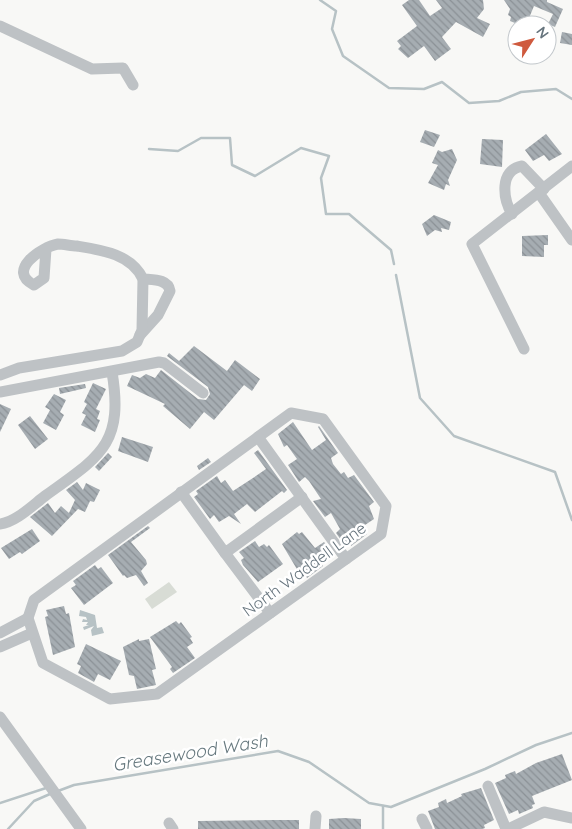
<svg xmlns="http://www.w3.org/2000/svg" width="572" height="829" font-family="Quicksand,sans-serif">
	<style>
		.park { fill: #d8dcd5 }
		.water { fill: #b7c2c5 }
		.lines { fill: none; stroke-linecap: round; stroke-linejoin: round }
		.stream { stroke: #b7c2c5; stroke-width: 2.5 }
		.building { fill: url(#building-back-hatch) }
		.minor { stroke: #bec2c5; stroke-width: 11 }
		.labels { text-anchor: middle; stroke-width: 5; stroke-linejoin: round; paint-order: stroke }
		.street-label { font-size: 16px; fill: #66747d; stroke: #fff }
		.water-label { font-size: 18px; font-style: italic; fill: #67797f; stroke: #fff }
	</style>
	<defs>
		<pattern id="building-back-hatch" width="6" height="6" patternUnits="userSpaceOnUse" patternTransform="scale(1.25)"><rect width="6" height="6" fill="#a6adb2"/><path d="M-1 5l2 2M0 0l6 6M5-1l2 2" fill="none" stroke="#8b9196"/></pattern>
	</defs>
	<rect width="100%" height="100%" fill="#f8f8f6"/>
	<!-- park -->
	<path class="park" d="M169,582l8,10 -25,17 -7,-10z"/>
	<!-- water -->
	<path class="water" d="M80,610l15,5 2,13 5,-1 2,6 -12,3 -1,-6 3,-4 -10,4 -1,-3 6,-2h-3l2,-3h-6l1,-3 4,1 -1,-3 -7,-1z"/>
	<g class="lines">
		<!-- stream -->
		<g class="stream">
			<path d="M320,0l16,11 -4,18 11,27 46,32 35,1 18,-7 27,21 30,-2 22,-9 35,-3 16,10"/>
			<path d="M149,149l29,2 23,-13h29l2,27 23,11 46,-28 28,8 -8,22 5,36h23l42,36 3,14"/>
			<path d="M396,275l24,123 34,38 101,36 17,48"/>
			<path d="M58,791l16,-6 204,-34 31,11 60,41 22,4 94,-38 51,-24 36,-12"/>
			<path d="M0,803l46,-15"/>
			<path d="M383,806v23"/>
			<path d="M8,829l26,-28 16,-7"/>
		</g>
	</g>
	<!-- building -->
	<g class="building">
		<path d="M409,0h10l11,16 12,-8 -6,-8h47l1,9 -7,9 13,6 -7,13 -27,-15 -14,15 9,12 -16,12 -11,-15 -16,12 -10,-9 3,-3 -4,-5 20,-15 -15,-21z"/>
		<path d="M504,0h43v2l16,7 -8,18 -7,-3 5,-10 -19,-8 -7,17 -4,-2 -3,4 -10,-4 1,-4 -3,-2 2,-6z"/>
		<path d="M562,32l10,2v11l-12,-2z"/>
		<path d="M425,130l15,5 -6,12 -14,-5z"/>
		<path d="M546,134l16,20 -13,7 -5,-6 -11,6 -8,-11z"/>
		<path d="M482,139l21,1 -1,27 -22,-3z"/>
		<path d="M452,149l5,11 -9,20 2,6 -4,-2 -2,6 -16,-7 10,-18 -6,-2 6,-13 4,2z"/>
		<path d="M434,215l17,7 -2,8 -8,-2 1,4 -7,-2 -8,6 -5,-12z"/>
		<path d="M548,235v10h-4v12l-22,-1v-20z"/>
		<path d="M194,346l33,25 8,-11 25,19 -8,12 -8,-6 -30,35 -10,-8 -14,17 -27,-23 2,-2 -38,-18 5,-11 8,3 6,-4 9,4 6,-8 37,29 8,1 4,-6 -2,-7 -41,-31 2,-3 10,8z"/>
		<path d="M93,383l13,6 -10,20 4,2 -3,8 3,1 -5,12 -14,-7 5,-10 -4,-2 5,-9 -3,-2z"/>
		<path d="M85,384l1,4 -26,6 -1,-6z"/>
		<path d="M54,394l12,6 -6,12 4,3 -8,15 -13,-7 7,-13 -5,-3z"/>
		<path d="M0,404l11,5 -11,23z"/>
		<path d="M30,416l18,23 -13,10 -17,-24z"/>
		<path d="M293,422l19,28 14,-10 -8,-13 1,-1 19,27 -7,5 2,6 8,10 3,-2 4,6 6,-3 20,27 -5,4 5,13 -12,8 5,7 -16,12 -3,-5 -4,3 -8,-11 4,-4 -9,-16 -6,4 -12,-16 8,-2 -12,-18 -4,-4 -6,5 -11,-17 9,-6 -10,-14 -3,2 -6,-13z"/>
		<path d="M122,437l31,10 -5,15 -30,-11z"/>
		<path d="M258,450l29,40 -3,3 -2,-2 -27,21 -8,-8 -13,10 7,10 -12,-8 -10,6 -5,-7 -4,4 -16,-22 4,-3 -2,-3 21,-15 4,7 4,-3 8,11 20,-13 13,-9 -12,-16z"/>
		<path d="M108,453l4,4 -13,14 -4,-4z"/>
		<path d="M208,458l3,4 -12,8 -2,-4z"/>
		<path d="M77,482l6,8 3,-7 14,7 -6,12 -4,-1 -5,11 -7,-3 -26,27 -22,-19 18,-14 7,10 6,-7 8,7 6,-13 -9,-10z"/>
		<path d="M148,526l2,2 -19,14 15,18 1,4 -6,7 7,12 -4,3 -8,-11 -9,3 -3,-3 -1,1 -15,-21z"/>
		<path d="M32,529l8,12 -18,13 -2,-2 -11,7 -8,-11z"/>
		<path d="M297,532l2,2 3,-2 13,16 9,-6 8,11 -12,8 3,5 -16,12 -5,-8 -4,1 -16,-27z"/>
		<path d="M255,541l4,6 5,-3 3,3 2,-2 14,19 -25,18 -15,-17 -2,-5 3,-2 -5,-6z"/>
		<path d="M95,565l3,4 3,-2 12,16 -29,22 -13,-17 5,-3 -3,-4z"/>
		<path d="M64,606l2,8 3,-1 6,34 -22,8 -8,-38 3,-1 -2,-6z"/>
		<path d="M176,621l3,3 2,-2 11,15 -2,1 3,5 -6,4 8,11 -22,15 -3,-4 2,-2 -22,-30z"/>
		<path d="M139,639v2l10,-2 7,30 -4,1 4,15 -19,4 -3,-13 -5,-1 -6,-28z"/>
		<path d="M86,644l35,17 -11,19 -12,-6 -4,8 -16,-9 3,-7 -4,-2z"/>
		<path d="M562,754l10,26 -40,16 3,8 -3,1 1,3 -14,6 -1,-4 -9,4 -14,-31 11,-5 -1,-3 10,-4 1,3 20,-11z"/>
		<path d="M481,788l13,32 -10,5 1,3 -3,1h-47l-7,-18 11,-4 -1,-4 8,-4 1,4 15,-7 -1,-2z"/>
		<path d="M344,818l17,1v10h-32v-10z"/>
		<path d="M275,820h24v9h-101v-8z"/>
	</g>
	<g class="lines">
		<!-- minor -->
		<g class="minor">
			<path d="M0,26l92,43 31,-1 10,17"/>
			<path d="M539,193l33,47"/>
			<path d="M512,214c-9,-15 -13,-44 10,-48l22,23"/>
			<path d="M140,335l18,-20 12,-24c-2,-12 -16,-11 -27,-12"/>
			<path d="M524,349l-52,-105 100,-78"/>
			<path d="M0,375l19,-7 103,-17 15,-9 5,-12 1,-51c-12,-25 -41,-29 -66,-33 -6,0 -13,-2 -19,-2 -17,3 -52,27 -24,41l10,-7 2,-29"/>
			<path d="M0,392l159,-30 5,1 39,30"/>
			<path d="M291,413l32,6 63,87 -5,28 -224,160 -47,5 -67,-36 -15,-45 6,-18z"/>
			<path d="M258,437l88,122"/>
			<path d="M181,492l44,61 77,-56"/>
			<path d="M0,524c16,-2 33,-19 45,-28 55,-40 79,-51 67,-124"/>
			<path d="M225,553l45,60"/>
			<path d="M0,633l28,-15"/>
			<path d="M0,647l32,-14"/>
			<path d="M0,717l81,112"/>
			<path d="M488,786l18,43"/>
			<path d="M422,819l5,10"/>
			<path d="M169,823l4,6"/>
			<path d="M315,829l1,-13"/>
			<path d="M508,829l36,-17 28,6"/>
		</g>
	</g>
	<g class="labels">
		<!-- street labels -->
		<g class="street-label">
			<text transform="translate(304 569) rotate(-36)" y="6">North Waddell Lane</text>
		</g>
		<!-- water labels -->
		<g class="water-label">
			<text transform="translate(190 753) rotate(-9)" y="6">Greasewood Wash</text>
		</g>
	</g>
	<!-- north arrow -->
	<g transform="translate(532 40) rotate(54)"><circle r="24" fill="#ffffff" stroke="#c2c7cb"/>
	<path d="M0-4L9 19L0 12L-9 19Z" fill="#cf5a3e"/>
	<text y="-8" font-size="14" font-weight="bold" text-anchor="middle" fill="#66747d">N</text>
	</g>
</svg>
